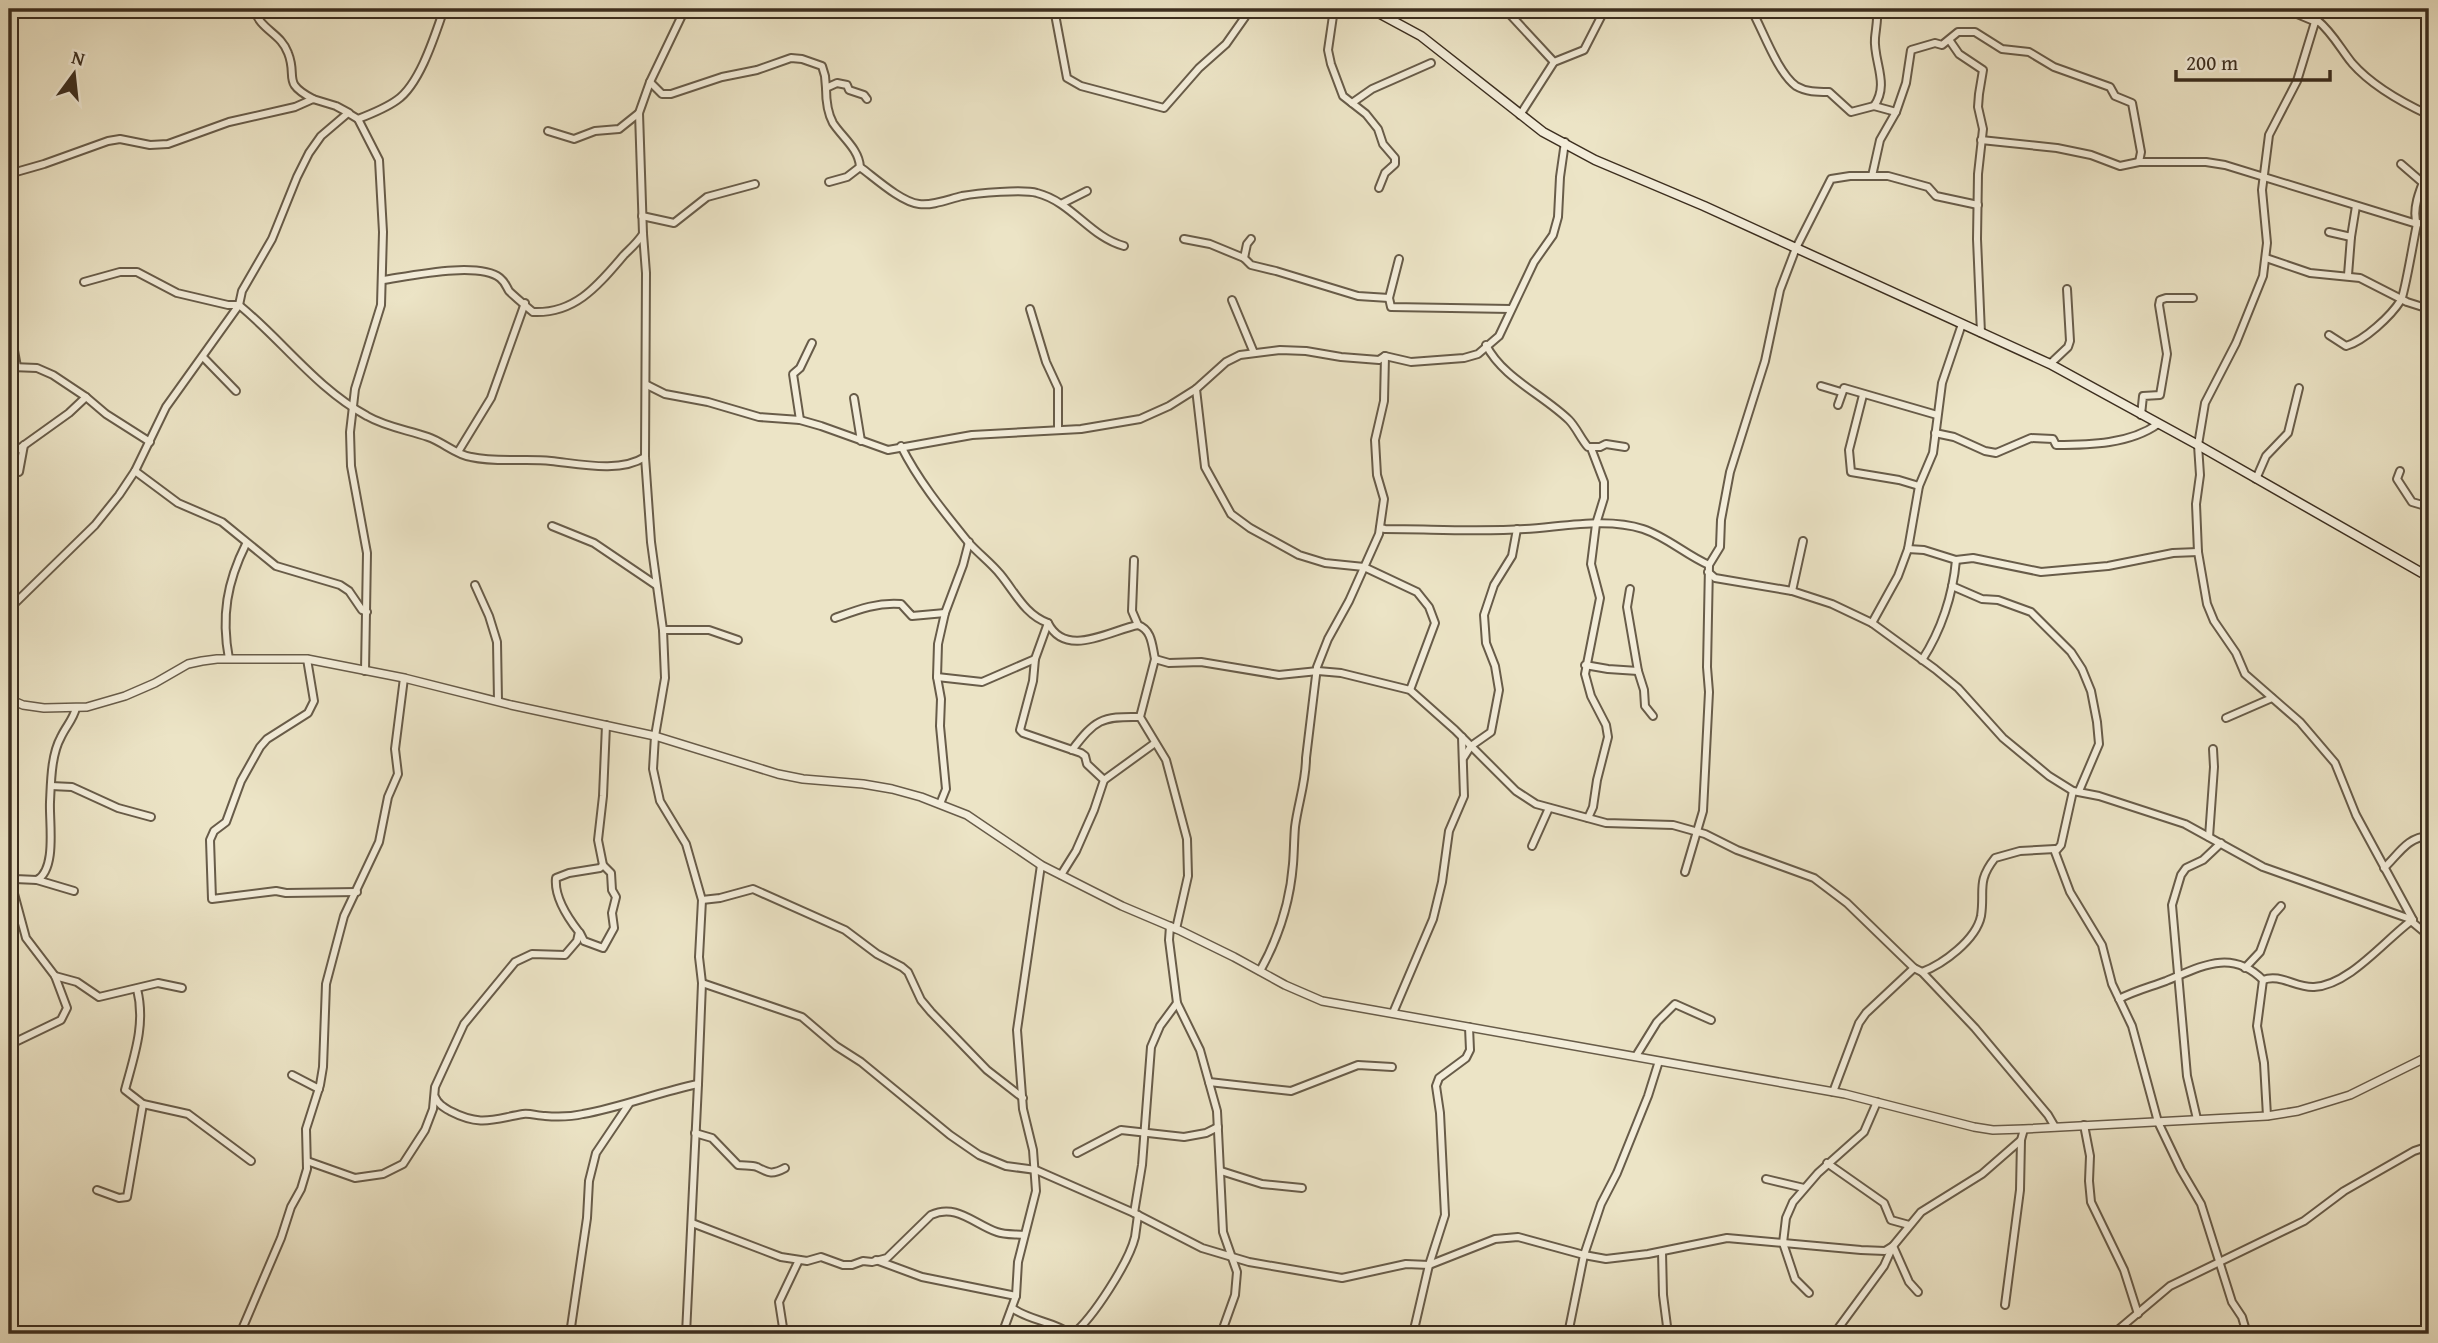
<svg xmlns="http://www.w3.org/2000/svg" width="2438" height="1343" font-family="'Gentium Book Plus',serif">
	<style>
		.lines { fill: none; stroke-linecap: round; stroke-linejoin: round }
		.minor-casing { stroke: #685c49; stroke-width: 10 }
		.tertiary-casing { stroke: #685c49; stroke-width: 10 }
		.secondary-casing { stroke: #3c2e1f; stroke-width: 11 }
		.minor { stroke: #f3edda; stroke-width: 6 }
		.tertiary { stroke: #f3edda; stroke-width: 7 }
		.secondary { stroke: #f3edda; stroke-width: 8 }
	</style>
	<rect width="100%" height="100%" fill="#ece4c6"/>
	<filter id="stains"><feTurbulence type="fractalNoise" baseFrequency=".00286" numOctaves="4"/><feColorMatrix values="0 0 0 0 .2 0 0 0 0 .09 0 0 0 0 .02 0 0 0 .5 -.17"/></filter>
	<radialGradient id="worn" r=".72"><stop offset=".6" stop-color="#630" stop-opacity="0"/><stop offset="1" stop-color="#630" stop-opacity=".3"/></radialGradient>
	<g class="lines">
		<defs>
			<g id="minor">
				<path d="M254,9c6,21 27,24 34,44 10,25 -7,29 25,46"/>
				<path d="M685,9l-35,73 -11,31 4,121 3,39 -1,184 6,85 12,88 2,48 -10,58 -2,33 7,32 26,43 16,56 -3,57 3,26 -4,101 -12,250"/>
				<path d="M1054,9l13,69 14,8 83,22 35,-40 27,-24 19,-27 -2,-8"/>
				<path d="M1334,9l-6,41 3,14 12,32 23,18 12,15 5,15 12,14v6l-10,9 -6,15"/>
				<path d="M1505,9l49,53"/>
				<path d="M1751,9c12,21 26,63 45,77 10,6 21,6 33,6l22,20 23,-6 22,6"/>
				<path d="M2285,9l31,13"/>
				<path d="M2319,9l-22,72 -28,54 -7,55 5,53 -4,33 -27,67 -31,60 -7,42 2,30 -4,29 2,48 9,52 7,17 22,32 9,21 55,48 35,41 21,52 57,105 -2,1 18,15"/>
				<path d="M2317,20c15,12 23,28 35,43 20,23 49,39 77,52"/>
				<path d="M1950,41l9,13 24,16 -4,24 -1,13 5,22 -5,45 -1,65 4,94"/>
				<path d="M650,82l12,12h9l51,-17 35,-7 34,-12 11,1 20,7 3,10 1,12 11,-5 10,2 2,5 15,5 3,4"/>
				<path d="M826,88c0,12 1,24 7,35 9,14 26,26 27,44 15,11 41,35 59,37 14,2 30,-5 43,-8 15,-3 62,-7 75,-3 35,9 53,44 87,53"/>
				<path d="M1352,103l20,-14 59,-26"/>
				<path d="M1874,106c16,-22 -1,-45 1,-68 1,-11 3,-19 2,-29"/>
				<path d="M1520,115l34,-53 30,-12 21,-41"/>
				<path d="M358,119l21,41 4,72 -2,73 -26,84 -5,43 1,34 16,87 -2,118"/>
				<path d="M548,131l26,8 21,-8 24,-2 20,-16"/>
				<path d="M1981,140l76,8 34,7 29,11 19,-4h67l19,3 192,59c-6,-16 5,-39 11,-54"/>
				<path d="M2401,164l22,19"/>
				<path d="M9,174l35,-10 64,-23 12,-2 30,6 18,-1 61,-22 66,-15 18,-8 23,7 13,7"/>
				<path d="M1872,176l8,-36 16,-28 10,-29 5,-33 24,-7 7,2 16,-13h17l27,17 27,3 25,15 56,20 5,9 17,7 9,49 -2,10"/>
				<path d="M829,182l18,-5 13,-10"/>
				<path d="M1063,203l24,-12"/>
				<path d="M642,216l32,7 33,-26 48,-13"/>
				<path d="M2329,232l22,5 5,-31"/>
				<path d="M1184,239l26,5 34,14"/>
				<path d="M1251,239l-4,5 -3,14 7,7 25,6 82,25 31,2"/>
				<path d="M2266,258l44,15 50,5 47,24 22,7"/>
				<path d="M1399,259l-10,39 2,9 120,2"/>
				<path d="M2348,275l3,-38"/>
				<path d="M383,280c27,-4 95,-19 117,-2 5,4 6,8 9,13 3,3 20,18 24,21 43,2 66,-28 91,-57 7,-7 13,-12 19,-21"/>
				<path d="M84,282l36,-10h17l40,21 51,12h11c44,36 77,83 128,111 19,11 41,14 61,21 15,5 28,18 43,20 27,6 54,1 80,4 29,3 69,12 94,-4"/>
				<path d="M1232,300l22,53"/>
				<path d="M1030,309l16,53 12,26v42"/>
				<path d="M9,323l8,44 -8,10"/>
				<path d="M2329,335l17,11c18,-5 45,-30 55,-46 4,-7 13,-63 16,-76l12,-4"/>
				<path d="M1486,345c17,33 56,49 83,75 7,7 12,19 19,27h12l6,-3 19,3"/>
				<path d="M203,357l33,34"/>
				<path d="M2050,364l18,-17 2,-6 -3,-52"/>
				<path d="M12,367l25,1 16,7 33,22 20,17 44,28"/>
				<path d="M647,385l18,9 43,8 51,15 41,3 21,6 67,24 84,-15 109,-6 59,-10 29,-13 27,-17 30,-27 14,-7 40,-5 26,1 35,6 38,3 6,-4 26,6 53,-4 14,-4 21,-18 35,-74 19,-27 5,-18 2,-40 5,-35"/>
				<path d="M1821,386l20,6"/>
				<path d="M1196,389l9,78 26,47 19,14 49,27 26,8 39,4 53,25 12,15 6,16 -25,67"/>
				<path d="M1863,395l-14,55 2,22 48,8 20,6"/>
				<path d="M854,398l7,43"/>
				<path d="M1838,405l6,-17 93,27"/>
				<path d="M2141,415l2,-19 17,-1 7,-41 -8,-49 1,-5 6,-2h27"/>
				<path d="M800,420l-7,-46 7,-6 12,-25"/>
				<path d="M1935,433l19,4 31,14 11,2 35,-15 22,1 3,6c34,0 74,-1 102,-21"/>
				<path d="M901,446c18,36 43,66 68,97 10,11 22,20 31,31 15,18 25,41 48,49 18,36 63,7 90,2 14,5 14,20 17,34"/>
				<path d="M458,452l33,-54 34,-95"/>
				<path d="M9,456l60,-43 17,-16"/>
				<path d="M135,471l43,32 44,19 54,44 64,19 9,6 13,19 5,2"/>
				<path d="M2400,471l-3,8 15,23 17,5"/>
				<path d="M19,472l5,-27"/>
				<path d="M2256,479l10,-23 22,-23 11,-45"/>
				<path d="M552,526l42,17 62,42"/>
				<path d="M1380,528l5,1c46,0 93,3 140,0 36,-2 82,-12 118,0 24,8 43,26 66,36"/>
				<path d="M2425,548l4,2"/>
				<path d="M1908,549l16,1 32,10 17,-2 68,14 67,-6 65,-13 25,-1"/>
				<path d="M1134,560l-2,51 6,14"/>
				<path d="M1708,572l7,6 77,13 40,13 40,19 63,46 23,19 45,50 46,38 24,15 26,5 86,28 78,43 150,53"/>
				<path d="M475,585l14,31 8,26 1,59"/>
				<path d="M1952,586l30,13 16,1 33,12 40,40 11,17 9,22 6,31 2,22 -20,47"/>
				<path d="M1630,589l-3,18 11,64 6,19 1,16 8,10"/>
				<path d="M1792,591l11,-50"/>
				<path d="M9,609l86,-84 24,-30 16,-24 31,-64 73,-102 3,-14 30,-52 25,-62 12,-24 12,-17 27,-23 10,6c13,-5 28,-11 39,-19 23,-16 38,-65 47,-91"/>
				<path d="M835,618c22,-8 42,-16 66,-14l11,12 33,-3"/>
				<path d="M1048,623l-13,36 -2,22 -13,49 3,3 58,20 4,3 2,8 17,16 -10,30 -18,41 -15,24"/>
				<path d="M1872,623l26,-47 10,-27 11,-63 14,-33 9,-70 20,-59"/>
				<path d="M663,630h46l29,10"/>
				<path d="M229,659c-8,-43 -2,-77 17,-115"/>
				<path d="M307,659l7,42 -6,12 -41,26 -7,8 -19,34 -15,41 -12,9 -4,9 2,59 64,-8 10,2 71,-1"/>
				<path d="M1922,660c19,-29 31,-65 34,-100"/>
				<path d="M1585,665l23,4 30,2"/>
				<path d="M937,677l45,5 53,-23"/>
				<path d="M2226,718l46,-20"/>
				<path d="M1072,750c23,-30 29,-34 68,-33"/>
				<path d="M1464,757l7,-11 20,-14 8,-42 -4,-24 -9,-23 -2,-28 10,-30 18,-29 5,-27"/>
				<path d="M1104,780l51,-37"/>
				<path d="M51,786l21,1 46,21 33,9"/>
				<path d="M2073,791l-12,54 -6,7 15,40 32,53 10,39 20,42 26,96 23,48 20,34 31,98 10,15 5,17"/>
				<path d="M940,804l6,-15 -6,-63 1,-27 -4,-22 1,-33 7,-31 18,-48 6,-23"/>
				<path d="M1588,818l5,-11 4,-27 11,-43 -2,-12 -15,-29 -6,-22 15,-76 -9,-34 5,-40 8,-26v-16l-13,-34"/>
				<path d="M2209,837l5,-70 -1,-18"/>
				<path d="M1532,846l17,-38"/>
				<path d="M2384,868c15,-14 23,-31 45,-32"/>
				<path d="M1685,872l18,-61 6,-119 -2,-25 2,-102 11,-18 1,-27 9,-48 35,-111 15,-71 16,-42 35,-69 19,-3h38l40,11 8,9 42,9"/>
				<path d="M9,875l17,63 29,38 12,32 -6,12 -52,25"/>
				<path d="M9,875l6,4 22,1c20,-11 12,-58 13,-78 1,-20 1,-47 11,-65 5,-11 12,-17 15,-29"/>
				<path d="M37,880l37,11"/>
				<path d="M702,900l18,-2 33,-9 92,41 32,24 25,13 6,5 13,28 10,12 56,58 36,28"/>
				<path d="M1170,926l-1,14 8,63 23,47 17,61 6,121 14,40 -2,23 -14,39"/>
				<path d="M1176,929l12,-53 -1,-37 -21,-79 -26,-43 15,-58 14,4 32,-1 78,13 39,-4 23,2 69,17 45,40 61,61 20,13 70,19 67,2 32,9 32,16 77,28 33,25 67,65 8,4 53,56 73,87 7,12"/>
				<path d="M580,933l4,8 19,7 11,-20 -2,-15 4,-16 -4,-7 -1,-17 -8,-8 -5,-25 5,-44 3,-71"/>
				<path d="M2245,968l15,-16 14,-38 7,-8"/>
				<path d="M1260,971c19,-34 30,-68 33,-107 1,-12 1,-25 2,-37 3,-24 11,-45 11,-69l11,-91 11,-28 21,-38 30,-67 5,-35 -7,-24 -2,-35 9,-39 1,-45"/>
				<path d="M1922,972c21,-8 54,-32 59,-56 4,-26 -5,-34 14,-58l25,-7 35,-2"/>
				<path d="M55,976l22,6 22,15 59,-14 24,5"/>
				<path d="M2263,980c17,-7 33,8 51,7 35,-2 69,-45 97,-66"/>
				<path d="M702,983l100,34 34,29 25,16 89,73 29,20 27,11 30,4 98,43 68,35 47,14 93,16 64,-14 23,1 66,-26 23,-2 66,18 22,4 42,-5 79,-16 134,12 24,1 8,-5 16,36 9,10"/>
				<path d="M137,989c9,35 -3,67 -12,101l18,14 45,10 63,47"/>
				<path d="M2119,999c15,-8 31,-12 47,-18 34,-14 65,-33 97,-1l-6,46 7,37 3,53"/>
				<path d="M1393,1013l40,-94 9,-37 7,-51 15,-35 -2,-59"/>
				<path d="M1636,1056l21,-34 18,-18 36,16"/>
				<path d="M292,1075l27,14"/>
				<path d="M1209,1082l82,9 67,-26 34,2"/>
				<path d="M1833,1092l26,-69 7,-10 48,-45"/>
				<path d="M435,1097c3,7 8,10 15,14 31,16 43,8 73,3 7,-1 15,2 22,2 12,1 25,1 38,-2 39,-7 76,-22 115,-30"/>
				<path d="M2197,1119l-10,-43 -15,-171 9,-30 5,-7 17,-8 18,-17"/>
				<path d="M2084,1125l6,31 -1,25 2,21 33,68 14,44"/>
				<path d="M695,1133l17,5 26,27c7,1 13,0 19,2 12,6 15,8 28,1"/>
				<path d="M1077,1153l44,-23 63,7 22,-4 12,-6"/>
				<path d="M307,1161l48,17 28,-4 20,-10 22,-34 8,-21 2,-22 29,-63 51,-62 17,-8 33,1 12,-14 2,-9c-11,-14 -25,-35 -23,-54l13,-5 31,-5 3,-3"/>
				<path d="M1827,1163l57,40 7,17 18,5"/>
				<path d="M1221,1171l41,13 40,4"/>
				<path d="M1766,1179l38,9"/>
				<path d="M97,1190l22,8 8,-1 16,-93"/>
				<path d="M1134,1213l8,-48 9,-118 9,-21 17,-23"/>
				<path d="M692,1223l89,34 26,4 14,-4 22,8h9l11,-4 9,1 15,-4 44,-43c25,-12 43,9 66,17 8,3 19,2 27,3"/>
				<path d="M1662,1252l1,43 5,39"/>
				<path d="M876,1260l46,17 94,19"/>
				<path d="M1809,1293l-14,-14 -12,-36 3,-25 7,-16 25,-29 46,-41 13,-30"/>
				<path d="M2005,1305l15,-115 1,-50"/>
				<path d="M1012,1308c18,13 41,13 59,26"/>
				<path d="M240,1334l41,-96 10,-31 10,-18 6,-20 -1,-40 14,-44 3,-18 3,-83 18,-68 35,-74 9,-45 10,-23 -3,-25 9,-71"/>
				<path d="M570,1334l17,-116 2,-37 7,-28 33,-49"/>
				<path d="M784,1334l-5,-32 20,-42"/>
				<path d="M1002,1334l14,-38 2,-34 18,-71 -3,-41 -10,-41 -6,-79 24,-165"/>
				<path d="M1073,1334c20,-16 56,-72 62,-97 1,-7 2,-15 3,-22"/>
				<path d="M1413,1334l16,-69 16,-50 -5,-102 -4,-27 3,-8 27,-20 4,-8 -1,-23"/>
				<path d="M1568,1334l16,-79 17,-51 16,-31 31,-77 11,-35"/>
				<path d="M1834,1334l50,-68 9,-20 28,-34 61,-38 39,-34 3,-11"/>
				<path d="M2107,1334l12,-5 51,-43 134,-65 40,-30 70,-40 15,-5"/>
			</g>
			<path id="tertiary" d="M9,699l14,6 21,3 43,-1 38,-11 30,-13 33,-19 14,-3 15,-2h90l97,19 107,27 144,31 123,38 25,5 60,5 29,5 29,8 46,18 74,50 81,41 59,25 53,26 51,28 37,16 523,93 129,33 19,3 31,-1 243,-13 31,-5 52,-16 79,-39"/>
			<path id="secondary" d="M1371,9l50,27 122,96 52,28 109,46 346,158 148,81 231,132"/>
		</defs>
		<!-- minor casing -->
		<use href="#minor" class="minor-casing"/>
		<!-- tertiary casing -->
		<use href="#tertiary" class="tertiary-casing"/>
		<!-- secondary casing -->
		<use href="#secondary" class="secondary-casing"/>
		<!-- minor -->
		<use href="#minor" class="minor"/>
		<!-- tertiary -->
		<use href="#tertiary" class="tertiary"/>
		<!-- secondary -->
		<use href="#secondary" class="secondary"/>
	</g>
	<!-- margin -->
	<rect width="2438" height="1343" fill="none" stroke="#ece4c6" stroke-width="35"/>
	<rect x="10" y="10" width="2417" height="1322" fill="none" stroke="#3c2e1f" stroke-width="3.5"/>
	<rect x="18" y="18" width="2403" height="1308" fill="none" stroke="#3c2e1f" stroke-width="2"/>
	<!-- north arrow -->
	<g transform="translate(74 74) rotate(15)" stroke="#f3edda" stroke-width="5" paint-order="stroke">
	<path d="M0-5L12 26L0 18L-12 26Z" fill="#3c2e1f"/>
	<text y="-10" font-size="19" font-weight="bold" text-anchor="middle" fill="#3c2e1f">N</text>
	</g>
	<!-- scale -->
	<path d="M2176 70v10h154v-10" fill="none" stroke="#3c2e1f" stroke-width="3.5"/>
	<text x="2186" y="70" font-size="21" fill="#3c2e1f" stroke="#f3edda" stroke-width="5" paint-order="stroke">200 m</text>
	<rect width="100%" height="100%" filter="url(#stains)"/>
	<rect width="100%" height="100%" fill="url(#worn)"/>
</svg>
